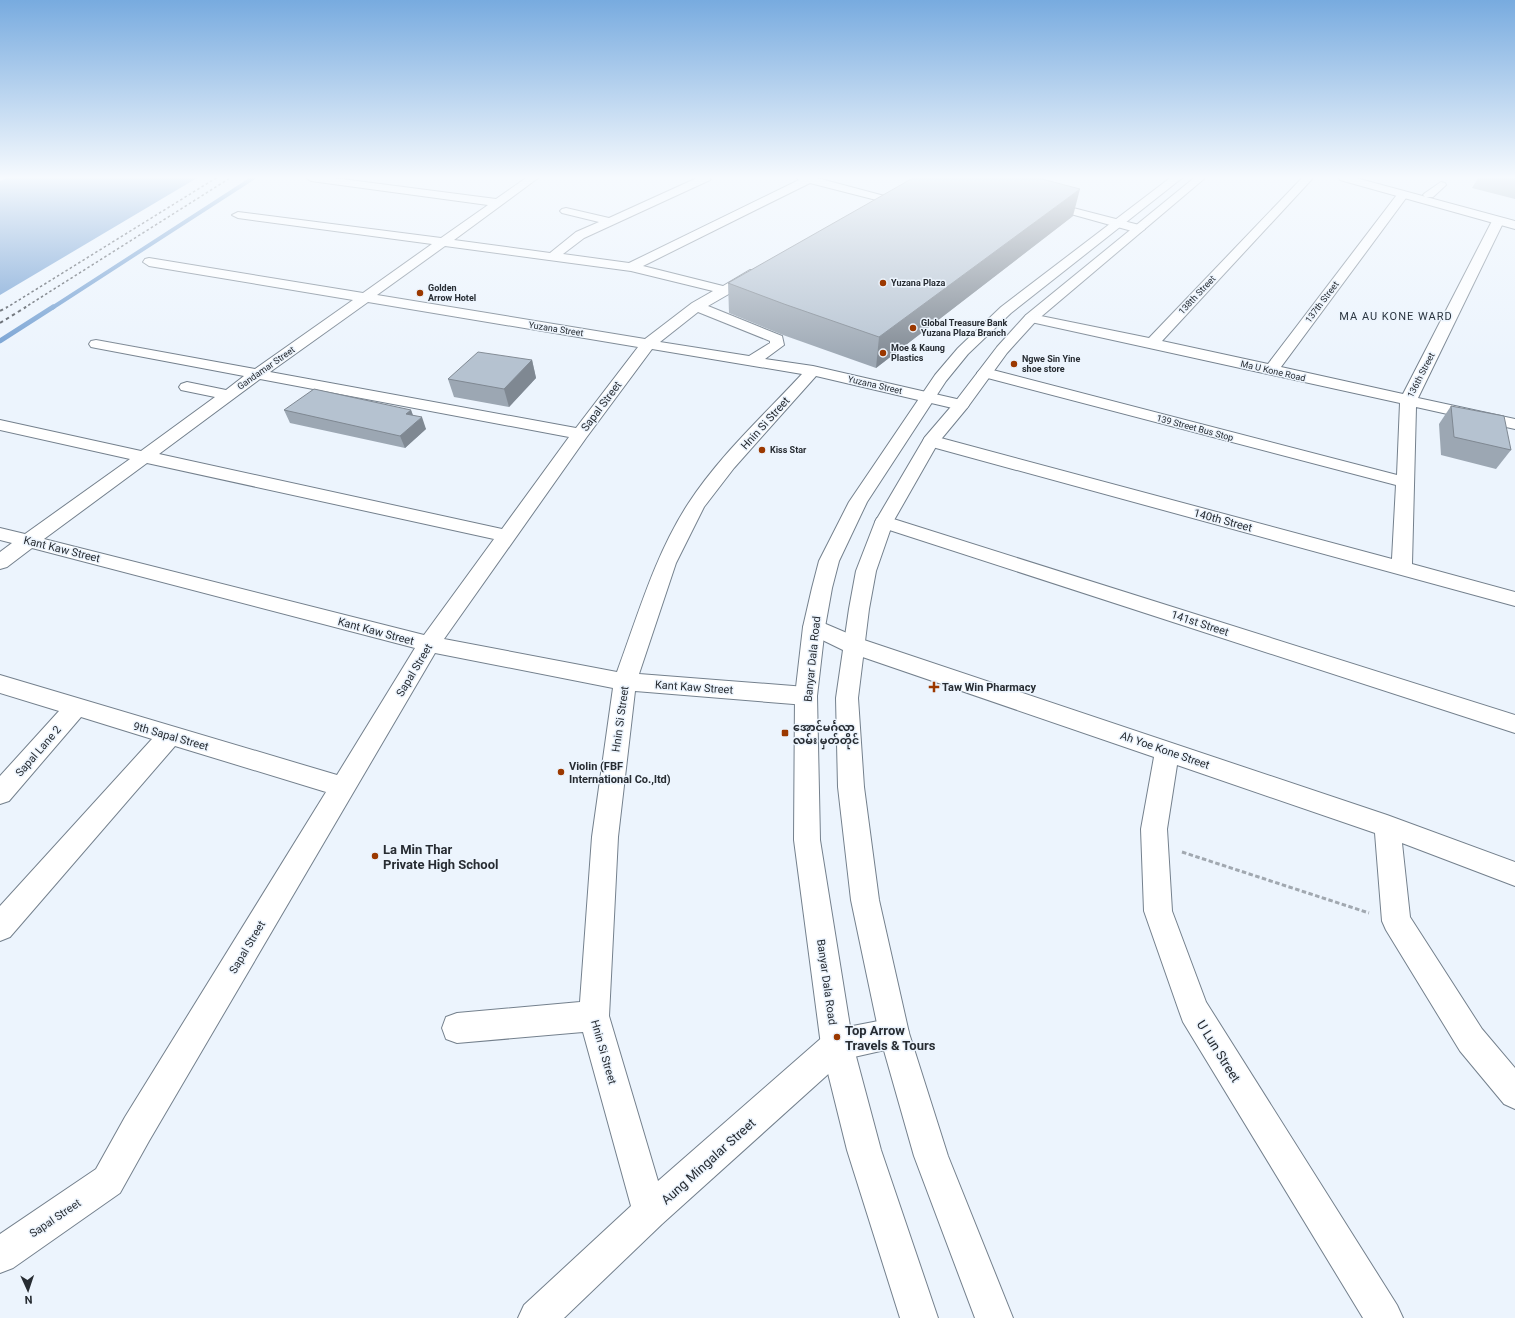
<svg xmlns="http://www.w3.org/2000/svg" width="1515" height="1318" font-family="Roboto,'Noto Sans Myanmar',sans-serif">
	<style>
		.water { fill: #719ed1 }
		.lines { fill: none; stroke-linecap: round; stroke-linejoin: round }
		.stream-far1 { stroke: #719ed1; stroke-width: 4 }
		.stream { stroke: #719ed1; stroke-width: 5 }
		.minor-casing { stroke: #74808d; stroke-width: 2 }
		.major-casing { stroke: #74808d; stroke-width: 2 }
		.path { stroke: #a1a8b0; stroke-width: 3; stroke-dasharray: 4.5 2.5; stroke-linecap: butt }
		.minor { fill: #fff; fill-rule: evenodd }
		.major { fill: #fff; fill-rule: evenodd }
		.rail-far1 { stroke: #484d54; stroke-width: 1.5; stroke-dasharray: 2.5 2.5; stroke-linecap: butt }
		.rail { stroke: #484d54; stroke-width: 2; stroke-dasharray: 3.5 3.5; stroke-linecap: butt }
		.wall { fill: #9ca7b3 }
		.shaded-wall { fill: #7f8892 }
		.building { fill: #b5c2d0; stroke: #7f8892 }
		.poi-dot { fill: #9b3800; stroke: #ecf4fd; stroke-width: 1.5 }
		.labels { text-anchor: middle; stroke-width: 3; stroke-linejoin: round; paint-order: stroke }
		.far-poi-label { font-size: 9px; font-weight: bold; fill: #272c32; stroke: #ecf4fd; text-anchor: start }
		.far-street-label { font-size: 9px; fill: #272c32; stroke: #ecf4fd }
		.far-quarter-label { font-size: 11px; letter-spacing: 1px; fill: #2b3540; stroke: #ecf4fd }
		.street-label { font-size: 11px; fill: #272c32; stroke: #ecf4fd }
		.poi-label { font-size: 11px; font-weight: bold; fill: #272c32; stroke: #ecf4fd; text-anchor: start }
		.near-poi-label { font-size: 13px; font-weight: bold; fill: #272c32; stroke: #ecf4fd; text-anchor: start }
		.near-street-label { font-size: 13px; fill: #272c32; stroke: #ecf4fd }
	</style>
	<rect width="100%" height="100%" fill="#ecf4fd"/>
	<!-- water -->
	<path class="water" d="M8,178h189l-197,117v-114z"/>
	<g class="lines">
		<!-- stream-far1 -->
		<path class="stream-far1" d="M52,308l201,-130"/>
		<!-- stream -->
		<path class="stream" d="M0,341l53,-34"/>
		<defs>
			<g id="minor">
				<path d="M306,178h28l162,21 30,-21h12l-84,62 96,13 26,-21 23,-10 -37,-9 -2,-2 2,-2 4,-1 43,10 88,-40h14l-1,2 -126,58 -21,16 66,9 170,-83 -2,-2h20l75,20 2,2 -2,2 -4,1 -78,-20 -167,83 80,20 27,-16h10l1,3 -1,3 -52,30 74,30 2,9 -19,14 48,7 148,34 6,2 2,3 -2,3 -6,2 -145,-34 -82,92 -30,39 -28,56 -37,111 167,13 8,3 3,6 -3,6 -8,3 -171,-14 -17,146 -9,179 49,165 168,-147 11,-5 57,-11 11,4 4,11 -4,11 -11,4 -49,11 -183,165 -98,94h-46l6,-13 107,-99 -48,-174 -126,11 -11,-4 -4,-11 4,-11 11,-4 123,-11 12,-165 21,-149 -178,-35 -286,488 -29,52 -107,75 -13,5v-39l96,-65 29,-52 201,-325 -151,-46 -165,191 -10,4v-35l152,-167 -71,-22 -72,84 -9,3v-28l59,-65 -59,-18v-18l337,100 78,-127 -383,-100 -25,19 -7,2v-17l12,-9 -12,-3v-12l25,6 105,-75 -130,-29v-10l141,31 74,-54 -34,-7 -2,-3 2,-3 6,-2 39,8 18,-14 -148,-28 -5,-1 -2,-3 2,-3 5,-1 159,29 98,-69 -204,-34 -6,-4 2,-3 4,-1 214,35 69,-49 -194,-26 -6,-3 6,-3 203,26 47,-33 -177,-24zM445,246l186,25 82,20 -21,12 -47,36 -268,-44zM368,302l270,45 -62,81 -306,-56zM698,312l72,29v2l-21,13 -89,-14zM652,349l150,25c-39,42 -83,82 -114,130 -33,51 -50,111 -71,168l-173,-33 142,-201zM260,379l309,58 -67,92 -343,-75zM147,463l347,76 -70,96 -380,-96z"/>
				<path d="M1302,178h11l-151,163 106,23 131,-172 4,-1 6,3 -128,173 122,27 89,-173 6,-3 4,1 2,2 -86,177 97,21v10l-99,-22 -4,157 103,28v14l-590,-161 -2,-4 2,-4 6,-1 6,1 455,122 4,-74 -416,-109 -3,-3 3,-3 5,-2 412,107 3,-72 -369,-81 -5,-1 -2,-3 2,-3 5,-1 118,24z"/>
				<path d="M1441,182l4,1 1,2 -13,12h-8l-2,-2 2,-2z"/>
				<path d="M1046,201l97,25 2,3 -6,4 -97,-27 -2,-2 2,-2z"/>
				<path d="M884,516l631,199v18l-638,-207 -2,-4 2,-4z"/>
				<path d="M814,619l47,20 526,176 128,47v24l-113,-43 8,74 72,112 33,39v41l-11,-5 -44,-53 -74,-121 -4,-9 -7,-88 -198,-68 -10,64 5,82 34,91 191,303 6,13h-40l-180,-296 -4,-11 -35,-100 -3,-82 13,-72 -309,-106 -39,-19 -3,-5 3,-5z"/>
			</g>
			<g id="major">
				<path d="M1170,178h12l-171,135 -43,41 -22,27 -79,121 -28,59 -7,27 -7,39 -8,69 3,144 33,205 28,105 57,168h-38l-53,-168 -26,-105 -27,-205 1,-144 8,-69 9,-39 7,-27 30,-59 86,-127 23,-27 43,-41z"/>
				<path d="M1194,178h11l-169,143 -29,32 -40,55 -29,35 -45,79 -17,49 -7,38 -11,89 6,89 15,113 30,133 39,123 65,162h-38l-61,-162 -35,-123 -28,-133 -13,-113 -2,-89 13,-89 7,-38 19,-49 50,-85 30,-35 42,-55 29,-32z"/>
				<path d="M1339,178h17l159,43v8l-175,-49z"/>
			</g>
		</defs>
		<!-- minor casing -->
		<use href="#minor" class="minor-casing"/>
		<!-- major casing -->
		<use href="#major" class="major-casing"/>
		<!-- path -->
		<path class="path" d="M1182,852l187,61"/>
		<!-- minor -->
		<use href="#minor" class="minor"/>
		<!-- major -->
		<use href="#major" class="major"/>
		<!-- rail-far1 -->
		<g class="rail-far1">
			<path d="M6,308l210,-130"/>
			<path d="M24,308l206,-130"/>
		</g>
		<!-- rail -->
		<g class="rail">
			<path d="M0,311l7,-4"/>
			<path d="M0,323l26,-16"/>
		</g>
	</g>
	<!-- wall -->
	<g class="wall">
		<path d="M1478,178h37v21l-43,-11z"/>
		<path d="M1073,216l-197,152 -93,-33 -54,-22 -1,-30z"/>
		<path d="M532,360l4,18 -27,29 -55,-10 -6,-18z"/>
		<path d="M1451,406l60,44 -15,19 -55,-14 -2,-31z"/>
		<path d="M284,410h127l2,5 13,14 -21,19 -115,-25z"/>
	</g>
	<!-- shaded-wall -->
	<g class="shaded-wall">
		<path d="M1080,189l-7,27 -197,152 3,-31z"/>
		<path d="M532,360l4,18 -27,29 -5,-18z"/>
		<path d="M411,410l4,12 -9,-8z"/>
		<path d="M422,417l4,12 -21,19 -5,-12z"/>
	</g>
	<!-- building -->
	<g class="building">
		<path d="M913,178h125l42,11 -201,148 -95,-33 -56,-21z"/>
		<path d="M478,352l54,8 -28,29 -56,-10z"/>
		<path d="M314,389l97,21 -5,4 16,3 -22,19 -116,-26z"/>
		<path d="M1451,406l53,10 7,34 -57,-13z"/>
	</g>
	<!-- sky -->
	<linearGradient id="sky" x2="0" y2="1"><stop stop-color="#78abdf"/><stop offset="0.49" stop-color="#f6fafe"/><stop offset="1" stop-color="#f6fafe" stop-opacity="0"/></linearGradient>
	<rect width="1515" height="362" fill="url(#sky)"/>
	<!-- markers -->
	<g class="poi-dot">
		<circle cx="883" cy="283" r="4"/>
		<circle cx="420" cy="293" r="4"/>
		<circle cx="913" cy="328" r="4"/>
		<circle cx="883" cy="353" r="4"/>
		<circle cx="1014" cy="364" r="4"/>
		<circle cx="762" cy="450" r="4"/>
		<path d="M932 681h4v4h4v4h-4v4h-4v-4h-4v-4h4z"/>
		<rect x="781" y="729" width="8" height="8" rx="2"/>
		<circle cx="561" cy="772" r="4"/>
		<circle cx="375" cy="856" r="4"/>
		<circle cx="837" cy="1037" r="4"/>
	</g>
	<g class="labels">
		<!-- far-poi labels -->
		<g class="far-poi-label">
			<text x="891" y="286">Yuzana Plaza</text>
			<text x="428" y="291">Golden<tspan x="428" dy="10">Arrow Hotel</tspan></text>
			<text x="921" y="326">Global Treasure Bank<tspan x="921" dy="10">Yuzana Plaza Branch</tspan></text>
			<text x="891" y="351">Moe &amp; Kaung<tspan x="891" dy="10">Plastics</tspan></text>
			<text x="1022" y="362">Ngwe Sin Yine<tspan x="1022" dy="10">shoe store</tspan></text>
			<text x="770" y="453">Kiss Star</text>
		</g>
		<!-- far-street labels -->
		<g class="far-street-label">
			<text transform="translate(1197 295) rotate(-47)" y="3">138th Street</text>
			<text transform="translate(1322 302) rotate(-53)" y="3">137th Street</text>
			<text transform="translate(556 329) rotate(9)" y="3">Yuzana Street</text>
			<text transform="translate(266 368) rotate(-35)" y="3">Gandamar Street</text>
			<text transform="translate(1273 371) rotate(13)" y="3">Ma U Kone Road</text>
			<text transform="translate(1421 375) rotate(-63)" y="3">136th Street</text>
			<text transform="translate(875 385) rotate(13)" y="3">Yuzana Street</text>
			<text transform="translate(1195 428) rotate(15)" y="3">139 Street Bus Stop</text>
		</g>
		<!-- far-quarter labels -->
		<g class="far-quarter-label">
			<text x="1396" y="320">MA AU KONE WARD</text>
		</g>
		<!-- street labels -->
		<g class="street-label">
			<text transform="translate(601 406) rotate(-53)" y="4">Sapal Street</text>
			<text transform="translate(765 423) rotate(-48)" y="4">Hnin Si Street</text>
			<text transform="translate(1223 520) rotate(15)" y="4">140th Street</text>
			<text transform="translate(62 549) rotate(14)" y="4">Kant Kaw Street</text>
			<text transform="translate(1200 623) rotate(18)" y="4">141st Street</text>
			<text transform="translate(376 631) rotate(15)" y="4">Kant Kaw Street</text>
			<text transform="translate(812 659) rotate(-84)" y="4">Banyar Dala Road</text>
			<text transform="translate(414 670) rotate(-59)" y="4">Sapal Street</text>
			<text transform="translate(694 687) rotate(4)" y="4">Kant Kaw Street</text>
			<text transform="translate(620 719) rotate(-82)" y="4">Hnin Si Street</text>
			<text transform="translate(171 736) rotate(16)" y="4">9th Sapal Street</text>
			<text transform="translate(1165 750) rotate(19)" y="4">Ah Yoe Kone Street</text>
			<text transform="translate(38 751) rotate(-49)" y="4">Sapal Lane 2</text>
			<text transform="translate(247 947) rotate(-59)" y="4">Sapal Street</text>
			<text transform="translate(827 982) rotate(82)" y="4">Banyar Dala Road</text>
			<text transform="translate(604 1052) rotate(74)" y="4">Hnin Si Street</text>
			<text transform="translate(55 1218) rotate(-34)" y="4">Sapal Street</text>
		</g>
		<!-- poi labels -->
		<g class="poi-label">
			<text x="942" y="691">Taw Win Pharmacy</text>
			<text x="793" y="731">အောင်မင်္ဂလာ<tspan x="793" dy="13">လမ်း မှတ်တိုင်</tspan></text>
			<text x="569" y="770">Violin (FBF<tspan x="569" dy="13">International Co.,ltd)</tspan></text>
		</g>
		<!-- near-poi labels -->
		<g class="near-poi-label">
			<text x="383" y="854">La Min Thar<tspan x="383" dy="15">Private High School</tspan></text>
			<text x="845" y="1035">Top Arrow<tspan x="845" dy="15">Travels &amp; Tours</tspan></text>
		</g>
		<!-- near-street labels -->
		<g class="near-street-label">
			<text transform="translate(1219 1051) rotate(58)" y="5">U Lun Street</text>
			<text transform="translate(708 1161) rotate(-42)" y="5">Aung Mingalar Street</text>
		</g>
	</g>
	<!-- north arrow -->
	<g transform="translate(28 1290) rotate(177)" stroke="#ecf4fd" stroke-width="3" paint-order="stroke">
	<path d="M0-3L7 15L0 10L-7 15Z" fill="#272c32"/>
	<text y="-6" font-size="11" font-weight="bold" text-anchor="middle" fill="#272c32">N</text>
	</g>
</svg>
